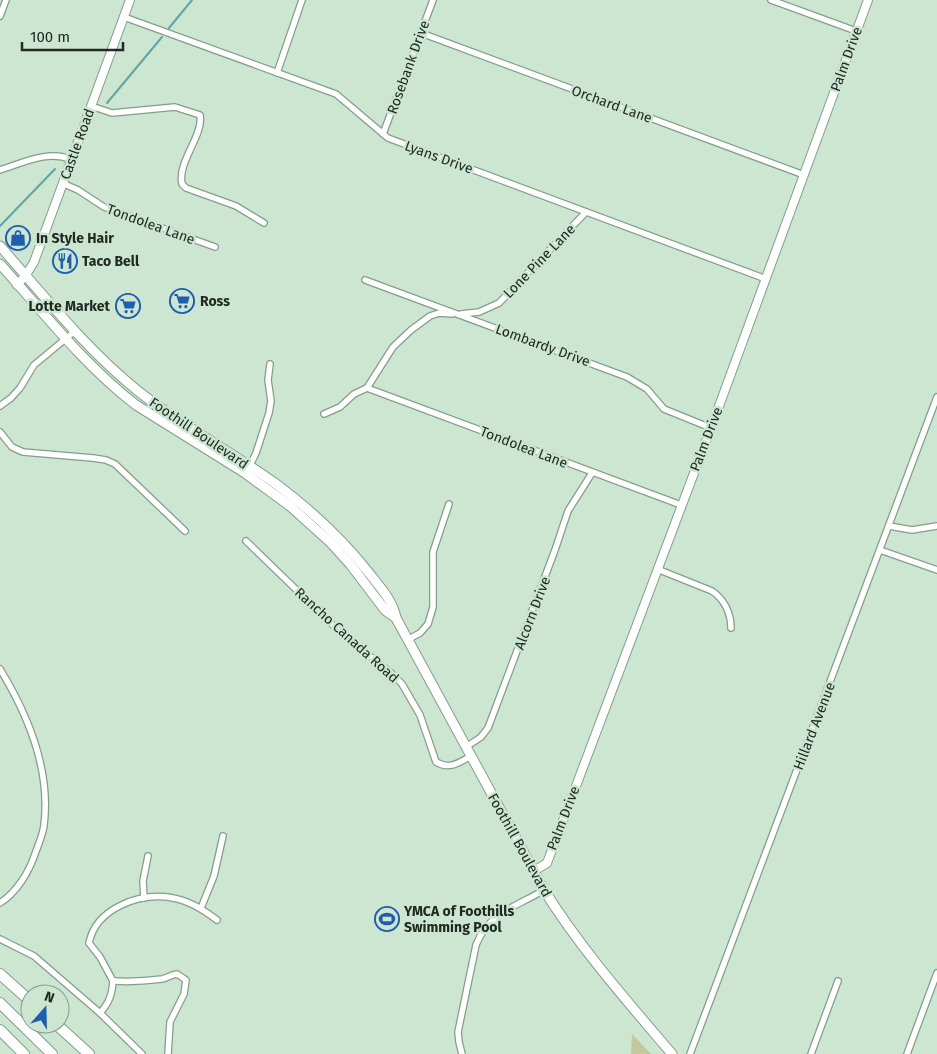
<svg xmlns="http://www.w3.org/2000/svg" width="937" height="1054" font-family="'Fira Sans',sans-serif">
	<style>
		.green { fill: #c4c89d }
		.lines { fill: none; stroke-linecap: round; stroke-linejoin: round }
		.stream { stroke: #5ea5a4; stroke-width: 2 }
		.street-casing { stroke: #859d8b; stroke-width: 8 }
		.secondary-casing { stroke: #859d8b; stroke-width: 10 }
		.primary-casing { stroke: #859d8b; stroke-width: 11 }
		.highway-casing { stroke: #859d8b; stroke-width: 12 }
		.street { stroke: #fff; stroke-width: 5.5 }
		.secondary { stroke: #fff; stroke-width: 8 }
		.primary { stroke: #fff; stroke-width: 9 }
		.highway { stroke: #fff; stroke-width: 10 }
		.labels { text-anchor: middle; stroke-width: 5; stroke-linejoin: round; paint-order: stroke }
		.street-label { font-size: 14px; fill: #202a23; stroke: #cce6d2 }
		.poi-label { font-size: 14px; font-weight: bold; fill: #202a23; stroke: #cce6d2; text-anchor: start }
	</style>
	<rect width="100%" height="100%" fill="#cce6d2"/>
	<!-- green -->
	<path class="green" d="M632,1034l19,20h-20z"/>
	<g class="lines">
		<!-- stream -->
		<g class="stream">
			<path d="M169,28l23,-28"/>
			<path d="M107,103l55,-66"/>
			<path d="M0,226l55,-57"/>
		</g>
		<defs>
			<g id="street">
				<path d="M771,0l85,31"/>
				<path d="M0,16l6,-16"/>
				<path d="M124,17l212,77 52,44 378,141"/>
				<path d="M421,33l383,142"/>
				<path d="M277,73l25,-73"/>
				<path d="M91,106l21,7 63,-6 25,8c4,20 -23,47 -18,69l4,4 50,18 28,17"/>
				<path d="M383,134l50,-134"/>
				<path d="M0,170c22,-7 48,-20 70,-11"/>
				<path d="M62,183l16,7 26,17 111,40"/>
				<path d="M365,280l262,97 20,12 17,20 47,19"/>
				<path d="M461,314l18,-2 20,-9 87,-91"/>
				<path d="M367,388l314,117"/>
				<path d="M0,406l11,-8 9,-10 14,-23 41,-34"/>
				<path d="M324,414l16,-7 14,-13 13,-6 26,-41 18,-17 19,-14 9,-3 13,1"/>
				<path d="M0,432l12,15 11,5 70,6 13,2 9,4 70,67"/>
				<path d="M249,467l7,-14 13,-40 2,-12 -3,-21 2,-16"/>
				<path d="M889,526l23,4 25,-4"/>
				<path d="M246,541l94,91 50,40 12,12 18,31 16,47c14,8 22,1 35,-6"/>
				<path d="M880,550l57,20"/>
				<path d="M657,569l55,22c12,8 19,22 19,37"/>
				<path d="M409,639l11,-6 8,-9 5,-17v-55l16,-48"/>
				<path d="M0,669c28,46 51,101 44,156 -1,10 -6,20 -9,29 -6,18 -18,38 -35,49"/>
				<path d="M466,747l15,-10 7,-9 67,-178 13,-39 24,-38"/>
				<path d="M144,898l-1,-17 5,-25"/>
				<path d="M201,908l13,-32 9,-40"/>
				<path d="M0,939l34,17 66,57 42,41"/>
				<path d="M113,981l-13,-24 -11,-14c7,-35 51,-51 84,-45 17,3 31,12 44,22"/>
				<path d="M113,981c16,1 33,0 49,-2 6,-1 10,-5 15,-5l9,6 -2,14 -14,28 -2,32"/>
				<path d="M100,1013c9,-10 12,-18 13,-32"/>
				<path d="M462,1054l-3,-12 -1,-10 18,-87c13,-33 40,-38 68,-55"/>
				<path d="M690,1054l247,-657"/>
				<path d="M811,1054l27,-73"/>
				<path d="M907,1054l30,-81"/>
			</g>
			<g id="secondary">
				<path d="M17,285l9,-10 8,-13 96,-262"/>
				<path d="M534,871l13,-8 164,-435 157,-428"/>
			</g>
			<g id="primary">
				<path d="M0,246c44,50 86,103 138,145 44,35 94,61 138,93 35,26 67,56 93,89 11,14 24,28 27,45l148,272c37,59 83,111 128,164"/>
				<path d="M0,264c44,49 84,101 136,141l109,68 45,33 41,37 19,21 35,46 11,8"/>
			</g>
			<g id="highway">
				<path d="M0,974l30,27"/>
				<path d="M0,1003l52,51"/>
				<path d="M56,1024l33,30"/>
				<path d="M0,1030l24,24"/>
			</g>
		</defs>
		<!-- street casing -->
		<use href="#street" class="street-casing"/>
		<!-- secondary casing -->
		<use href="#secondary" class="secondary-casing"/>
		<!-- primary casing -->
		<use href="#primary" class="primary-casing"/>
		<!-- highway casing -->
		<use href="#highway" class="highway-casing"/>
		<!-- street -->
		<use href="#street" class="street"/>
		<!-- secondary -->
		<use href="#secondary" class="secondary"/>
		<!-- primary -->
		<use href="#primary" class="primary"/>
		<!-- highway -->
		<use href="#highway" class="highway"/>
	</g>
	<!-- icons -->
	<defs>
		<symbol id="shop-ring" viewBox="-11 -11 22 22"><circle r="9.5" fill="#cce6d2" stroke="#1f5dae" stroke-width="1.5"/><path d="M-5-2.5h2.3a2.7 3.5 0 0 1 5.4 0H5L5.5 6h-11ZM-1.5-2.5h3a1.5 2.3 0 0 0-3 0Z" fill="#1f5dae"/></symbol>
		<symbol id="restaurant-ring" viewBox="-11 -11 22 22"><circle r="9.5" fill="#cce6d2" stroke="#1f5dae" stroke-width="1.5"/><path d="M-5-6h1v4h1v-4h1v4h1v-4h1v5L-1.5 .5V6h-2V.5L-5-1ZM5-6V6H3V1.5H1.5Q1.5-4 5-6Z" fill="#1f5dae"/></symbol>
		<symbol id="supermarket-ring" viewBox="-11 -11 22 22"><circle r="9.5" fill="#cce6d2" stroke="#1f5dae" stroke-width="1.5"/><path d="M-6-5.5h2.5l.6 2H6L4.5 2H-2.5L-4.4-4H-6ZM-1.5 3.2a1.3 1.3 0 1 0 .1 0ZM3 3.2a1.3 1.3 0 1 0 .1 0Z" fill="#1f5dae"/></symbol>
		<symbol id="stadium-ring" viewBox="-11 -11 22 22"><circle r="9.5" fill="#cce6d2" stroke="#1f5dae" stroke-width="1.5"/><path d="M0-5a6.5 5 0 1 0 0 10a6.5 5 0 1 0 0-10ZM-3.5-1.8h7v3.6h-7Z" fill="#1f5dae"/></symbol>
	</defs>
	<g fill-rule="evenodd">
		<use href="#shop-ring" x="4" y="224" width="28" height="28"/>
		<use href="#restaurant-ring" x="51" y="247" width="28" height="28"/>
		<use href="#supermarket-ring" x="168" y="287" width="28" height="28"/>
		<use href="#supermarket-ring" x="114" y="292" width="28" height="28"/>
		<use href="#stadium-ring" x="373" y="905" width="28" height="28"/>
	</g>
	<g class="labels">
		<!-- street labels -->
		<g class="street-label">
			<text transform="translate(846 59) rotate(-70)" y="5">Palm Drive</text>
			<text transform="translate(408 67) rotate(-70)" y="5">Rosebank Drive</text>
			<text transform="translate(612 104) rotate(20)" y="5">Orchard Lane</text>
			<text transform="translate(77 144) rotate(-70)" y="5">Castle Road</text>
			<text transform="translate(439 157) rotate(20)" y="5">Lyans Drive</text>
			<text transform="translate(151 224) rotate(20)" y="5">Tondolea Lane</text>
			<text transform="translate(539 261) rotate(-46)" y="5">Lone Pine Lane</text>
			<text transform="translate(543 345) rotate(20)" y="5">Lombardy Drive</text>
			<text transform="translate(199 433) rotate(34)" y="5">Foothill Boulevard</text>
			<text transform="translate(706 439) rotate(-69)" y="5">Palm Drive</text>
			<text transform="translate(524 447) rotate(21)" y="5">Tondolea Lane</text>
			<text transform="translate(532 613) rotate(-69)" y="5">Alcorn Drive</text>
			<text transform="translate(347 635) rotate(42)" y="5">Rancho Canada Road</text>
			<text transform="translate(814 726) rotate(-69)" y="5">Hillard Avenue</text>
			<text transform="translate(563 818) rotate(-69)" y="5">Palm Drive</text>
			<text transform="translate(520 845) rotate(61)" y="5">Foothill Boulevard</text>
		</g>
		<!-- poi labels -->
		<g class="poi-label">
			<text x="36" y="243">In Style Hair</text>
			<text x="82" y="266">Taco Bell</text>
			<text x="200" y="306">Ross</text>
			<text x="110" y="311" text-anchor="end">Lotte Market</text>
			<text x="404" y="916">YMCA of Foothills<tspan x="404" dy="16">Swimming Pool</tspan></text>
		</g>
	</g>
	<!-- north arrow -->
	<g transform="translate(45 1009) rotate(20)"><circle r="24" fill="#cce6d2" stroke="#879b8c"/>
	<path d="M0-4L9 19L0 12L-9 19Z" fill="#1f5dae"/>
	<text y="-8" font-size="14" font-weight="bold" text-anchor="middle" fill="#202a23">N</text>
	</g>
	<!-- scale -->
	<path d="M22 42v8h101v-8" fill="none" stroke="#202a23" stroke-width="2.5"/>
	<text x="30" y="42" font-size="15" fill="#202a23" stroke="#cce6d2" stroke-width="4" paint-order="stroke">100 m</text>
</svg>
